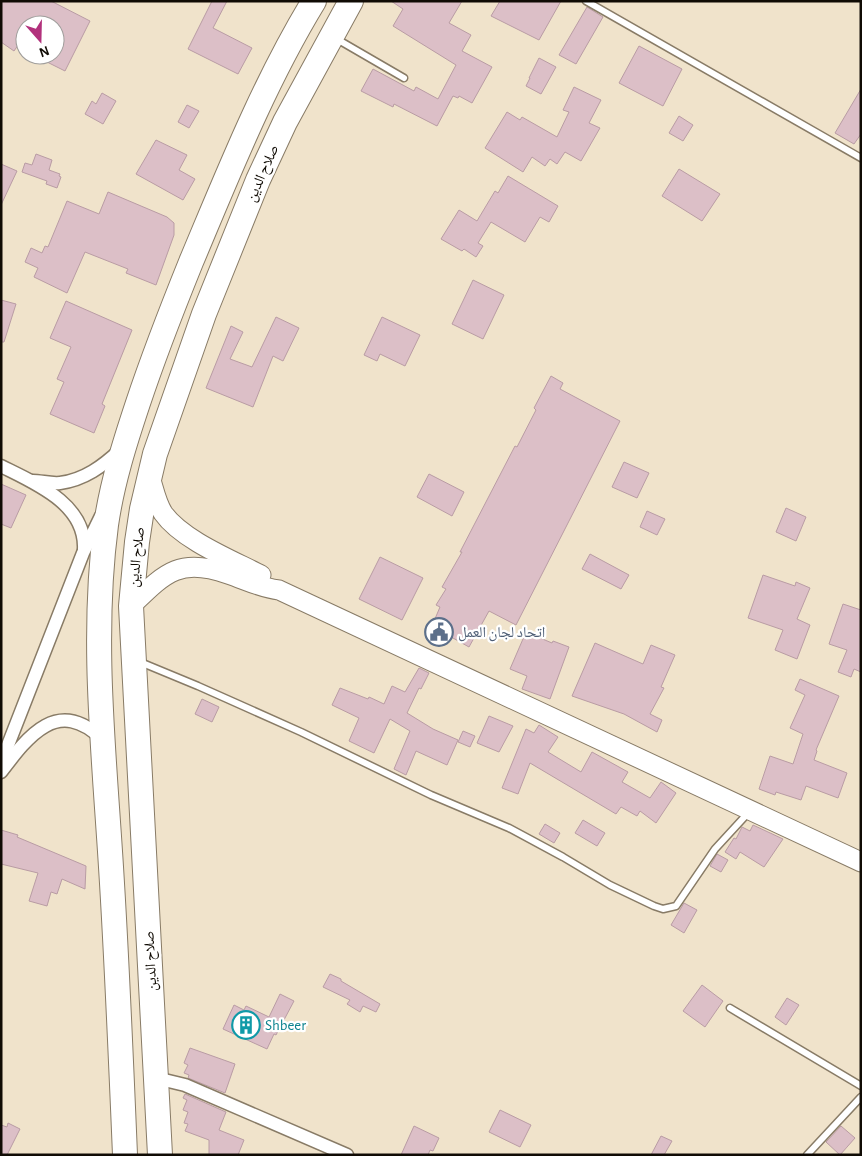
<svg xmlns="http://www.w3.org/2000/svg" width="862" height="1156" font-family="'Alegreya Sans','Noto Naskh Arabic',sans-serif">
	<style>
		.building { fill: #dcbfc7; stroke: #b99ca4 }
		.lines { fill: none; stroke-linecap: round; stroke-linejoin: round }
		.lane-casing { stroke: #887b66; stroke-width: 9 }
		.street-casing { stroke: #887b66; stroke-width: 15 }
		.secondary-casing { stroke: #887b66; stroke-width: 21 }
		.highway-casing { stroke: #887b66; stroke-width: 26 }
		.lane { stroke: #fff; stroke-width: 6 }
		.street { stroke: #fff; stroke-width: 12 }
		.secondary { stroke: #fff; stroke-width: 19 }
		.highway { stroke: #fff; stroke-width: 24 }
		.labels { text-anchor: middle; stroke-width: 4.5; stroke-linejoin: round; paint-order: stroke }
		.street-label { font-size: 15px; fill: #100b04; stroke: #fff }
		.service-label { font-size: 15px; fill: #4e5e75; stroke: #fff; text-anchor: start }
		.culture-label { font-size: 15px; fill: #0d838f; stroke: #fff; text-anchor: start }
	</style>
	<rect width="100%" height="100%" fill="#f0e3cb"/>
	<!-- building -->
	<g class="building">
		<path d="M1,1h50l39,20 -25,50 -32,-16h22v-30h-30v10l-11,16 -13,-9z"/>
		<path d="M212,1h15l-14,27 39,20 -14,26 -50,-25z"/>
		<path d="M391,1h71l-13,22 22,12 -9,16 30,16 -20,36 -13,-7 -1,2 -5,-2 -16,30 -43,-22 -1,3 -32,-16 12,-22 41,22 2,-4 22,12 18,-34 -63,-39 10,-17z"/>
		<path d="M500,1h61l-22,39 -48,-24z"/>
		<path d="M587,7l16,10 -27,47 -17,-9z"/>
		<path d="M639,46l43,23 -19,37 -44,-23z"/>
		<path d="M539,58l17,9 -15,27 -15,-8 4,-8h-1z"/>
		<path d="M574,87l27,13 -12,23 11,5 -19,33 -16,-9 -8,12 -7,-5 -5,7 -13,-9 -9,15 -38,-24 22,-36 13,8 2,-3 35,20 12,-25 -6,-2z"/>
		<path d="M861,89v45l-7,10 -19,-11z"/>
		<path d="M102,93l14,8 -13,23 -18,-10 7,-13 4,3z"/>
		<path d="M187,105l12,6 -10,17 -11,-6z"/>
		<path d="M679,116l14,9 -10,16 -14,-8z"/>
		<path d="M156,140l31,15 -8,15 16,9 -12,21 -47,-26z"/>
		<path d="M36,154l16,6 -3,10 11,4 -1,2 2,1 -4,11 -11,-4 1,-3 -25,-9 3,-9 7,2z"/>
		<path d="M1,164l16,7 -16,34z"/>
		<path d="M679,169l41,25 -18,27 -40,-25z"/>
		<path d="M508,176l50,30 -9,16 -9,-5 -15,25 -34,-20 -13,21 5,3 -7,11 -12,-8 -2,2 -21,-12 18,-29 18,11 18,-30 3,2z"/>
		<path d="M108,192l59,25 7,6v12l-18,50 -30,-12 2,-4 -43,-17 -18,41 -33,-16 4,-9 -13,-6 6,-14 11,5 3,-7 3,1 19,-46 32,13z"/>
		<path d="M473,280l31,15 -21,44 -31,-15z"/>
		<path d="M1,300l15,4 -12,38h-3z"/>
		<path d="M66,301l66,29 -30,74 3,2 -11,27 -44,-19 14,-32 -7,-3 14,-32 -21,-9z"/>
		<path d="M276,317l23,11 -16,33 -10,-5 -20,51 -47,-19 25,-62 12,6 -13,27 22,8z"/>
		<path d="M382,317l38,18 -15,31 -25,-12 -3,7 -13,-6z"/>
		<path d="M551,376l12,7 -3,6 60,32 -104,204 -27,-14 -20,36 -25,-14 -2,5 -13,-5 11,-26 -4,-2 10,-16 -4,-2 20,-35h-2l55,-106 2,1 19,-37 -2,-2z"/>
		<path d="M624,462l25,11 -12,25 -25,-11z"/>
		<path d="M429,474l35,18 -12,24 -35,-19z"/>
		<path d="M1,484l25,11 -15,33 -10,-4z"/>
		<path d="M786,508l20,9 -10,24 -20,-9z"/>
		<path d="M647,511l18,8 -8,16 -17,-8z"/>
		<path d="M590,554l39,21 -8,14 -39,-20z"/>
		<path d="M380,557l43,21 -21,42 -43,-21z"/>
		<path d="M763,575l32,11 1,-4 14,6 -13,31 13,6 -13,34 -22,-9 8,-20 -35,-12z"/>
		<path d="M843,604l18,6v62l-7,-3 -3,8 -13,-5 9,-22 -18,-6z"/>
		<path d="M526,632l26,11 1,-2 16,6 -19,52 -28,-10 5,-13 -17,-7z"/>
		<path d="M595,643l48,21 8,-19 24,10 -14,32 3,1 -14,26 12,6 -5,12 -33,-18 -52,-18z"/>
		<path d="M419,668l10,5 -8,16 -2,-1 -12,25 26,16 25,11 -11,25 -31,-14 -10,24 -12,-6 16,-38 -20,-12 -16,34 -25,-12 10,-23 -27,-13 8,-17 28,11 1,-2 15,7 8,-18 13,6z"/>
		<path d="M800,679l39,17 -23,54 1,1 -3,9 33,13 -9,25 -32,-12 -5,14 -25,-8 -1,3 -16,-6 11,-33 23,8 10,-30 -13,-6 15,-33 -10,-5z"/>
		<path d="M202,699l17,8 -7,15 -17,-8z"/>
		<path d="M489,716l24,10 -14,26 -22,-9z"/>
		<path d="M539,725l19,12 -10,15 33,20 11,-20 36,20 -6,10 28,16 11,-16 15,11 -20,30 -16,-12 -3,5 -16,-9 -5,7 -86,-51 -12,31 -16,-6 24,-59 8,4z"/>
		<path d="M463,731l12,5 -5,11 -12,-5z"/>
		<path d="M583,820l22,13 -8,13 -22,-13z"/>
		<path d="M545,824l15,9 -6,10 -15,-9z"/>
		<path d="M753,825l30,14 -19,28 -24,-15 -4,7 -11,-7 9,-14 2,1 6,-12 8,4z"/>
		<path d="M1,830l17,5 -1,2 69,29 -1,23 -23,-10 -5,15 -6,-2 -4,14 -18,-5 9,-28 -37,-9z"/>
		<path d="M717,854l11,6 -7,12 -11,-6z"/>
		<path d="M684,903l13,7 -13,23 -13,-8z"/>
		<path d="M330,974l11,5v2l39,23 -4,8 -13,-6 -3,6 -13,-8 3,-4 -27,-13z"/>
		<path d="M702,985l21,16 -18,26 -22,-16z"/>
		<path d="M280,994l14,7 -18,34 -2,-1 -7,15 -44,-20 11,-24 10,5 2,-4 23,11z"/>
		<path d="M787,998l12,7 -13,20 -11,-8z"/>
		<path d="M190,1048l45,16 -10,29 -37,-15 1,-3 -5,-2 4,-8 -4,-2z"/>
		<path d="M185,1094l41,18 -7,18 25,10 -6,15h-29v-15l-24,-9 3,-7 -4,-1 4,-11 -5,-2 4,-10 -4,-2z"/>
		<path d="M500,1110l31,15 -11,22 -31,-15z"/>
		<path d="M8,1123l12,6 -13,26h-6v-30l6,2z"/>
		<path d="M414,1126l25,12 -6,13 -3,-1 -2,5h-27z"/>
		<path d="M841,1126l14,12 -15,17 -14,-13z"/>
		<path d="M661,1136l11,5 -8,14h-13z"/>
	</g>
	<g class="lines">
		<defs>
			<g id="lane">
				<path d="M586,1l275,157"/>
				<path d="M335,38l69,40"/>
				<path d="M140,662l58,24 103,46 130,63 78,33 54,29 47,28 44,21 9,3 13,-3 39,-57 34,-37"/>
				<path d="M730,1008l131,78"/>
				<path d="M807,1155l54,-58"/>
			</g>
			<g id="street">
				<path d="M1,466c34,17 85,38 83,83"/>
				<path d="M33,481c8,0 18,3 27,2 24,-3 43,-17 60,-33"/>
				<path d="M1,763l82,-210 18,-37"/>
				<path d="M1,772c28,-37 57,-75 101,-33"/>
				<path d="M156,1078l29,7 162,70"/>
			</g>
			<g id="secondary">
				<path d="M150,477c4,12 6,25 13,36 19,27 69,47 98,62"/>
				<path d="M131,606c34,-33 48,-49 97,-32 18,6 33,14 51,16l582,272"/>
			</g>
			<g id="highway">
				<path d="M125,1155c-4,-96 -8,-193 -14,-288 -7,-114 -20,-229 -5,-342 6,-42 19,-83 32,-122 16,-48 34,-94 53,-141 37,-88 73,-179 123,-261"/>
				<path d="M160,1155l-29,-549 6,-64 5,-33 13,-55 49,-140 54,-134 27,-58 66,-121"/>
			</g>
		</defs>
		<!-- lane casing -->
		<use href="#lane" class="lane-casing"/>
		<!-- street casing -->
		<use href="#street" class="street-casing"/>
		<!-- secondary casing -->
		<use href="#secondary" class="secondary-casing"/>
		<!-- highway casing -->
		<use href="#highway" class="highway-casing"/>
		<!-- lane -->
		<use href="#lane" class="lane"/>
		<!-- street -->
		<use href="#street" class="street"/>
		<!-- secondary -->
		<use href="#secondary" class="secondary"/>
		<!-- highway -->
		<use href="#highway" class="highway"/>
	</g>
	<!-- icons -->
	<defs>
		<symbol id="civic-ring" viewBox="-11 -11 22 22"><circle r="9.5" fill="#fff" stroke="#5c6f8a" stroke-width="1.5"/><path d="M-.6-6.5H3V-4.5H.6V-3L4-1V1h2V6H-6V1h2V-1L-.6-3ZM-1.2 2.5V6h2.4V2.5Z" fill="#5c6f8a"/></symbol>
		<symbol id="building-ring" viewBox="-11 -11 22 22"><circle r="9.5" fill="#fff" stroke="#0f9aa8" stroke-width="1.5"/><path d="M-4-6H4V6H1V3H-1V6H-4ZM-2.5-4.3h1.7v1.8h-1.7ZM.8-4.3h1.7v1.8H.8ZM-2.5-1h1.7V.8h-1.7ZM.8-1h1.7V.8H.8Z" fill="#0f9aa8"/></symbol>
	</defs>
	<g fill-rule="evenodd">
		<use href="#civic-ring" x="423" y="616" width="32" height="32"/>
		<use href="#building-ring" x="230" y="1009" width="32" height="32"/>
	</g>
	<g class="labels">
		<!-- street labels -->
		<g class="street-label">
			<text transform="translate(262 173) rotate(-66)" y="5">صلاح الدين</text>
			<text transform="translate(136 557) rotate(-84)" y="5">صلاح الدين</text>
			<text transform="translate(150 961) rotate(-93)" y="5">صلاح الدين</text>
		</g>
		<!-- service labels -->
		<g class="service-label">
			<text x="458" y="637">اتحاد لجان العمل</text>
		</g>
		<!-- culture labels -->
		<g class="culture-label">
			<text x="265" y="1030">Shbeer</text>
		</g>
	</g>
	<!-- border -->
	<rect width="862" height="1156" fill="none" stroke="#100b04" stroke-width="5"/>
	<!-- north arrow -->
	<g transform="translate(40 40) rotate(160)"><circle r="24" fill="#ffffff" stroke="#9f9d9b"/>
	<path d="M0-4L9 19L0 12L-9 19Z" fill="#b2317c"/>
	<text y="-8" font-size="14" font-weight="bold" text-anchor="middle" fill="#100b04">N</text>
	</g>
</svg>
